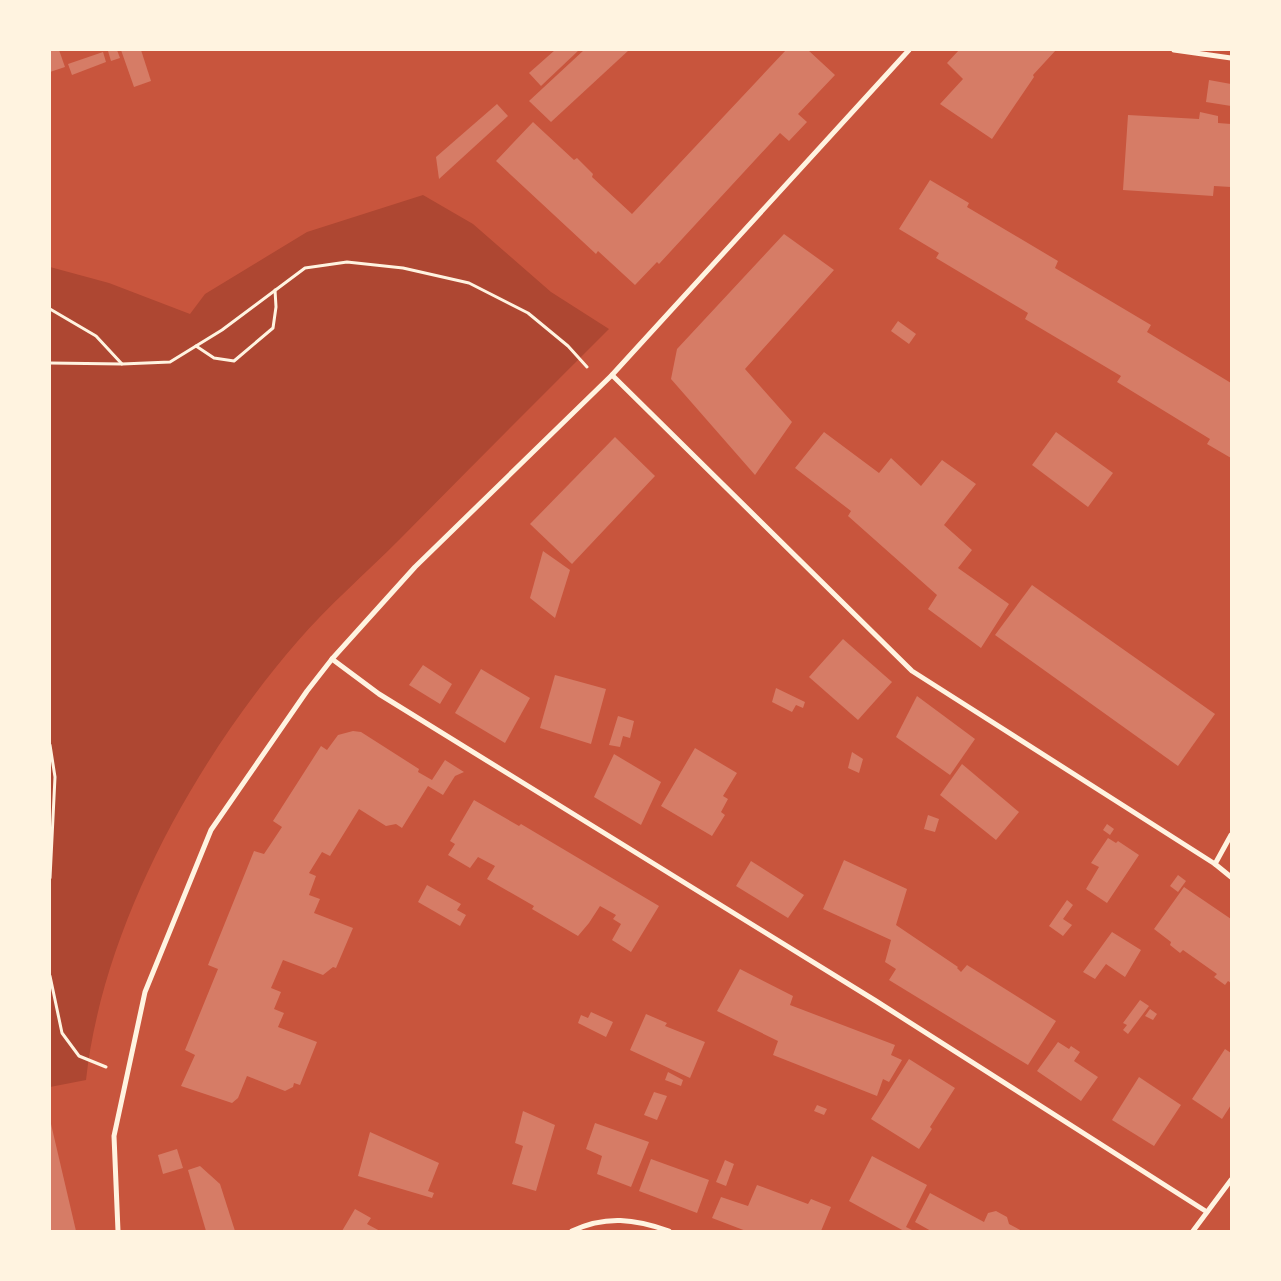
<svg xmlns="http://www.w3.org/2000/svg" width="1281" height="1281" font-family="'PT Sans Narrow',sans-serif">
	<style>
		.green { fill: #ae4732 }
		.building { fill: #d67c66 }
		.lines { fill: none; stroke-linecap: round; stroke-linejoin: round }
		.path { stroke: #fff3e0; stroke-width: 3 }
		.minor { stroke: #fff3e0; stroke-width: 5 }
	</style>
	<rect width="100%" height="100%" fill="#c8553d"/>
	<!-- green -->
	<path class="green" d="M423,195l50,29 78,68 58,37c-70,70 -140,140 -209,210 -34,34 -71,66 -103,103 -101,117 -194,283 -211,438l-36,7v-820l59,16 81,31 15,-20 102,-62z"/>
	<!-- building -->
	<g class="building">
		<path d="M50,50h9l6,17 -15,5z"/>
		<path d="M117,50l3,8 -9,3 -3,-10z"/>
		<path d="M121,50h20l10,31 -17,6z"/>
		<path d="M555,50h24l-38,36 -12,-13z"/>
		<path d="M584,50h45l-78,72 -22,-21z"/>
		<path d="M786,50h22l27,25 -37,39 9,8 -18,19 -9,-8 -121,131 -2,-2 -22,23 -37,-34 -2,3 -100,-93 37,-39 41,38 3,-2 16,16 -1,3 40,37z"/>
		<path d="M959,50h97l-23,25 1,2 -42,62 -52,-35 23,-25 -16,-16z"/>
		<path d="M103,52l3,10 -34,13 -4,-11z"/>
		<path d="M1209,80l22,4v22l-25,-4z"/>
		<path d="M497,104l11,12 -69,63 -3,-22z"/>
		<path d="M1200,112l18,4v7l13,1v63l-17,-1 -1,10 -90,-6 5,-75 71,4z"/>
		<path d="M930,180l39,23 -2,4 91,54 -3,7 96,57 -4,7 84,51v75l-24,-14 3,-5 -93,-57 4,-6 -96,-57 3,-6 -92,-55 3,-5 -40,-24z"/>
		<path d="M784,234l50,36 -89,99 47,53 -37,53 -84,-96 6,-30z"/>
		<path d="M898,321l18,13 -7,10 -18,-13z"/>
		<path d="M824,432l55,41 12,-15 30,28 21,-26 34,24 -32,41 28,25 -14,18 51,36 -28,44 -53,-39 9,-14 -89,-79 3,-5 -56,-43z"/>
		<path d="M1056,432l57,41 -25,34 -56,-42z"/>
		<path d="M615,437l40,39 -83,88 -42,-40z"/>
		<path d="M543,551l27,19 -15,48 -25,-20z"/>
		<path d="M1032,585l183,129 -37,52 -183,-131z"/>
		<path d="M843,639l49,43 -34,38 -49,-43z"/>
		<path d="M423,665l29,19 -12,20 -31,-19z"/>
		<path d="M481,669l49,29 -25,45 -50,-30z"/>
		<path d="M555,675l51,14 -15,55 -51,-16z"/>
		<path d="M776,688l29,14 -2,6 -7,-3 -4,7 -20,-10z"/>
		<path d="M917,696l58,43 -25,36 -54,-38z"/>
		<path d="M618,716l16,5 -4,17 -7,-2 -3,11 -11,-2z"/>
		<path d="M353,731l8,1 58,37 -1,3 14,8 13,-20 19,12 -9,4 -12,19 -15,-9 -26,42 -6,-4 -10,2 -27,-17 -29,47 -8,-4 -13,21 7,3 -7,19 11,4 -6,14 39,15 -17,40 -3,-1 -10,8 -40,-15 -12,28 10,4 -7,17 10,4 -6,14 39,15 -17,43 -6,-2 -1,4 -8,4 -38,-15 -9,22 -6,5 -51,-17 14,-31 -10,-5 33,-81 -10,-4 46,-114 10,3 18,-27 -9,-6 48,-75 6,4 11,-15z"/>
		<path d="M695,748l42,25 -14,23 5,3 -7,13 4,3 -13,21 -51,-30z"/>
		<path d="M852,752l11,7 -4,14 -11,-5z"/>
		<path d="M614,754l47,28 -20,43 -47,-28z"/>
		<path d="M962,764l57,48 -23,28 -56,-45z"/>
		<path d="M474,800l45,26 2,-2 138,82 -28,46 -19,-12 9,-16 -8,-5 3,-4 -16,-9 -11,17 -11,13 -46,-27 2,-3 -47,-27 8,-13 -17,-9 -8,11 -22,-13 7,-11 -5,-3z"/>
		<path d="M928,815l11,4 -4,13 -11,-3z"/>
		<path d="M1107,824l7,5 -4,6 -7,-5z"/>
		<path d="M1108,838l8,5 2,-2 21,14 -32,48 -21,-14 13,-22 -8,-4z"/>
		<path d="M844,860l63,29 -11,36 62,42 -1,1 4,4 6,-7 89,56 -28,44 -139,-85 7,-11 -11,-7 6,-22 -68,-31z"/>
		<path d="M751,861l53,34 -16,23 -52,-32z"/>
		<path d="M1178,875l8,6 -8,11 -8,-6z"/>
		<path d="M427,885l34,19 -4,6 9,5 -6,11 -42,-24z"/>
		<path d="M1184,887l47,32v64l-3,-2 -3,4 -11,-8 3,-3 -34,-24 -3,3 -10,-8 1,-3 -17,-13z"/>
		<path d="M1067,900l6,5 -10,14 9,6 -9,11 -14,-10z"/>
		<path d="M1112,932l29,18 -16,27 -19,-13 -11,15 -12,-7z"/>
		<path d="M740,969l53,27 -3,9 105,40 -4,10 11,5 -13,22 -6,-3 -6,17 -104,-41 5,-14 -61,-30z"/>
		<path d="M1140,1000l9,6 -21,28 -5,-4 4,-5 -4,-2z"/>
		<path d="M1150,1009l7,5 -4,6 -8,-4z"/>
		<path d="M591,1012l22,10 -7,15 -28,-14 3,-8 7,3z"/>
		<path d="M646,1014l21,9 -2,3 40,16 -15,36 -60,-28z"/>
		<path d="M1058,1042l11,7 2,-3 9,6 -6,9 24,16 -17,24 -44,-30z"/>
		<path d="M1225,1049l6,4v52l-9,14 -30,-20z"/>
		<path d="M909,1059l46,29 -25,39 2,2 -13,20 -48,-30z"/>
		<path d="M668,1072l15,8 -2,6 -16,-6z"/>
		<path d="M1139,1077l42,28 -27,41 -42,-26z"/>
		<path d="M654,1092l13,4 -10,24 -13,-5z"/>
		<path d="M817,1105l10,4 -3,6 -10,-4z"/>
		<path d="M523,1111l32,14 -19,66 -24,-7 11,-38 -8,-3z"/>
		<path d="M595,1123l54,19 -18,45 -34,-13 5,-18 -16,-7z"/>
		<path d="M51,1124l25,107h-26z"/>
		<path d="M370,1132l69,31 -11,28 6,2 -2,5 -74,-22z"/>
		<path d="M177,1149l6,19 -20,6 -5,-19z"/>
		<path d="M872,1156l55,29 -21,42 8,4h-10l-55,-30z"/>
		<path d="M651,1159l58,21 -12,33 -58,-22z"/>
		<path d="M725,1160l9,4 -8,22 -10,-4z"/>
		<path d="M200,1166l20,18 15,47h-29l-18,-61z"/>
		<path d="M757,1185l51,19 3,-5 20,8 -10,24h-75l-34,-13 9,-21 27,9z"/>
		<path d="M930,1193l54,29 4,-9 8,-2 11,6 2,7 13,7h-91l-16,-9z"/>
		<path d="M355,1209l16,9 -4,6 13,7h-38z"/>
	</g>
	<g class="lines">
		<!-- path -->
		<g class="path">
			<path d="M50,309l46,27 26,28"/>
			<path d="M196,346l18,12 20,3 39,-33 3,-21 -1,-17"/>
			<path d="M50,363l72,1 48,-2 52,-32 83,-62 42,-6 56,6 66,15 59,30 40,33 19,21"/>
			<path d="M50,745l5,32 -5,101"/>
			<path d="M50,976l12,57 17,23 27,11"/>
		</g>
		<!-- minor -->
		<g class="minor">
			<path d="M1174,50l57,8"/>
			<path d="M612,375l300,296 303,193 16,13"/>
			<path d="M332,659l47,35 497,307 331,211"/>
			<path d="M1215,864l16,-29"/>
			<path d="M118,1231l-4,-95 31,-144 66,-162 96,-139 25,-32 83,-92 197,-192 297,-325"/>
			<path d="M572,1231c34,-16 63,-12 97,0"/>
			<path d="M1193,1231l38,-51"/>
		</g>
	</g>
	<!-- border -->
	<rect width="1281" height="1281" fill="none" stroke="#fff3e0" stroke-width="102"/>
</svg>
